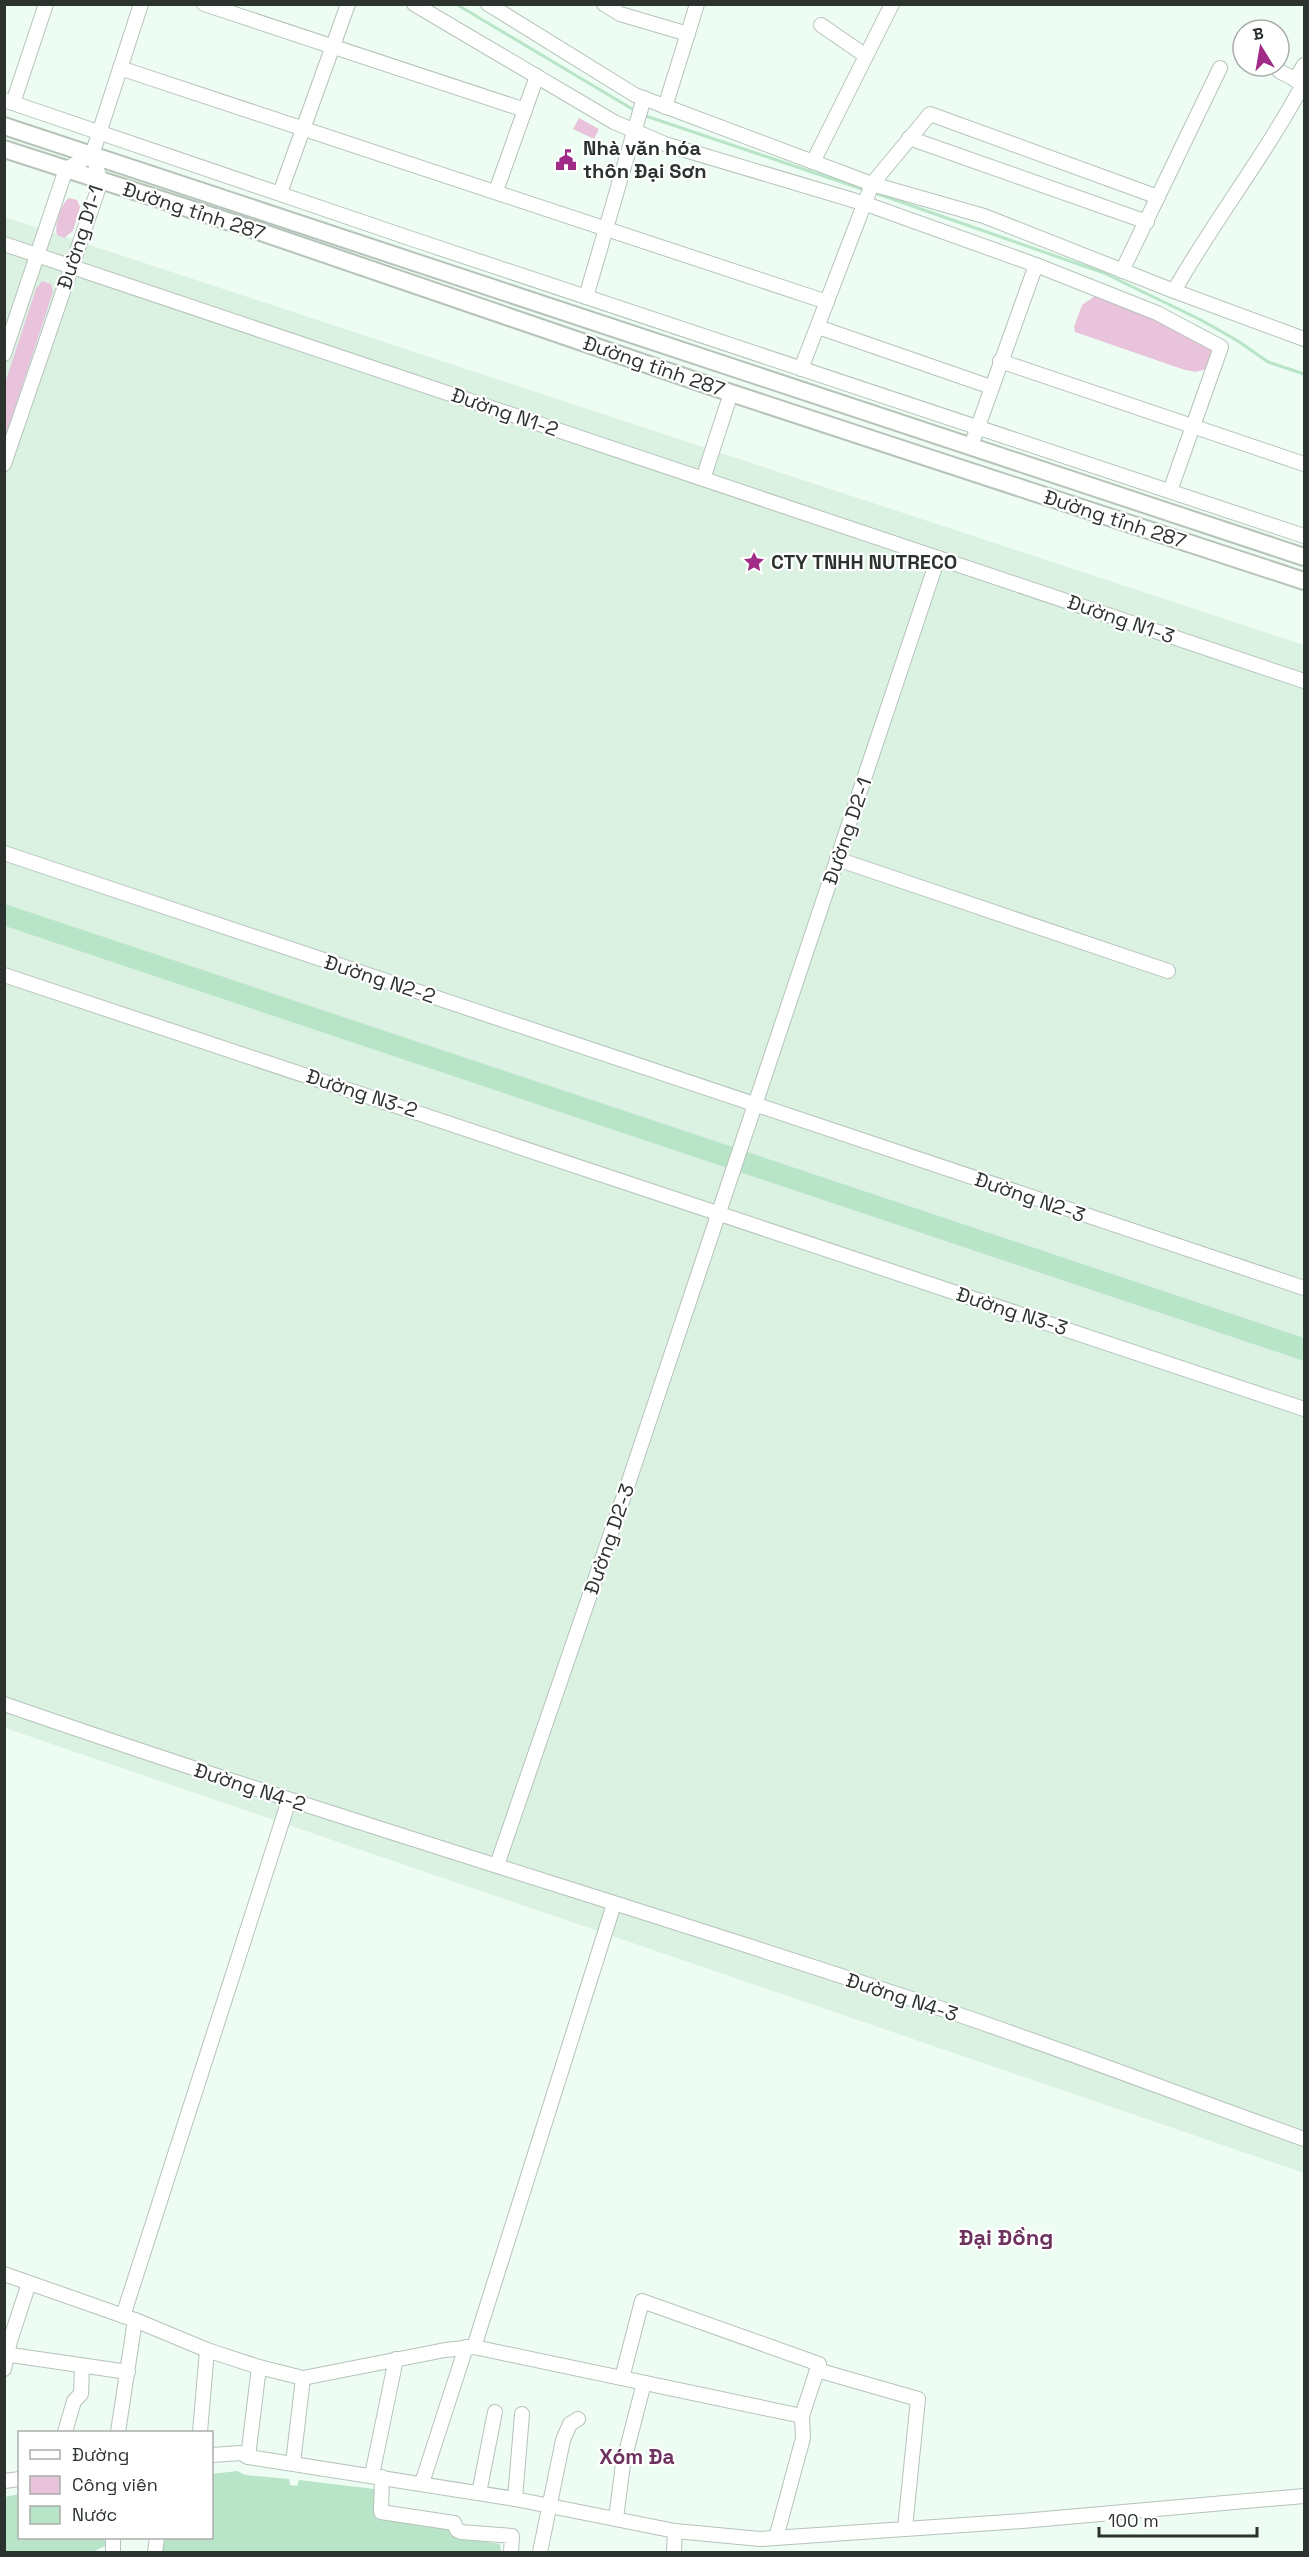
<svg xmlns="http://www.w3.org/2000/svg" width="1309" height="2557" font-family="'Space Grotesk',sans-serif">
	<style>
		.built { fill: #dbf2e3 }
		.green { fill: #e9c3dc }
		.water { fill: #b8e4c7 }
		.lines { fill: none; stroke-linecap: round; stroke-linejoin: round }
		.stream { stroke: #b8e4c7; stroke-width: 3 }
		.minor-casing { stroke: #b5c3b9; stroke-width: 16 }
		.major-casing { stroke: #b5c3b9; stroke-width: 20 }
		.minor { stroke: #fff; stroke-width: 14 }
		.major { stroke: #fff; stroke-width: 16 }
		.labels { text-anchor: middle; stroke-width: 4.5; stroke-linejoin: round; paint-order: stroke }
		.poi-label { font-size: 20px; font-weight: bold; fill: #2c322e; stroke: #fff; text-anchor: start }
		.street-label { font-size: 20px; fill: #2c322e; stroke: #fff }
		.neighbourhood-label { font-size: 21px; font-weight: bold; fill: #6d335e; stroke: #fff }
		.quarter-label { font-size: 22px; font-weight: bold; fill: #6d335e; stroke: #fff }
	</style>
	<rect width="100%" height="100%" fill="#eefdf3"/>
	<!-- built -->
	<path class="built" d="M5,217l1299,428v1528l-1299,-445z"/>
	<!-- green -->
	<g class="green">
		<path d="M579,118l20,11 -5,10 -21,-10z"/>
		<path d="M69,198l8,2 3,7 -7,24 -9,7 -7,-3c-3,-9 4,-32 12,-37z"/>
		<path d="M42,281l9,3 2,8 -48,146v-55l31,-94z"/>
		<path d="M1095,296l7,1 71,30 39,21 1,6 -6,15 -12,3 -13,-3 -107,-37 -1,-5 8,-22z"/>
	</g>
	<!-- water -->
	<g class="water">
		<path d="M5,904l1299,434v23l-1299,-435z"/>
		<path d="M237,2471l8,4 44,4 1,6 7,1 2,-6 75,9 3,3v25l74,12 4,8 45,7 1,8h-342l2,-14h51v-64z"/>
		<path d="M19,2494l1,44h88l-1,7 -12,6 -90,1v-55z"/>
	</g>
	<g class="lines">
		<!-- stream -->
		<g class="stream">
			<path d="M456,4l178,106"/>
			<path d="M646,116l216,73"/>
			<path d="M878,194l226,79 97,47 37,21 30,21 36,12"/>
		</g>
		<defs>
			<g id="minor">
				<path d="M204,4l321,106"/>
				<path d="M414,4l200,118 51,22 201,60 170,61 -65,181"/>
				<path d="M488,4l147,91 237,89 112,32 190,75 130,48"/>
				<path d="M604,4l16,10 68,20"/>
				<path d="M821,25l45,31"/>
				<path d="M120,68l707,234"/>
				<path d="M1279,71l25,13"/>
				<path d="M1295,80l9,-15"/>
				<path d="M4,100l417,142 883,294"/>
				<path d="M13,103l33,-99"/>
				<path d="M665,107l32,-103"/>
				<path d="M909,138l238,84"/>
				<path d="M92,155l49,-151"/>
				<path d="M813,162l79,-158"/>
				<path d="M496,191l41,-115"/>
				<path d="M280,193l68,-189"/>
				<path d="M4,244l1300,437"/>
				<path d="M1036,265l121,48 64,34 -51,144"/>
				<path d="M1122,271l98,-203"/>
				<path d="M1174,291c40,-71 91,-135 129,-207"/>
				<path d="M586,297l58,-199"/>
				<path d="M818,327l173,60"/>
				<path d="M4,354l62,-185 26,-14"/>
				<path d="M1000,361l304,103"/>
				<path d="M801,369l71,-185 58,-70 228,83"/>
				<path d="M4,464l97,-283 -9,-26"/>
				<path d="M703,479l28,-86"/>
				<path d="M4,853l1300,435"/>
				<path d="M837,859l331,112"/>
				<path d="M4,975l1300,434"/>
				<path d="M4,1704c302,105 608,196 911,296 131,43 260,93 389,139"/>
				<path d="M497,1865l132,-384 309,-923"/>
				<path d="M4,2274l131,46 72,30 52,17 44,11 142,-28 29,-3 328,69 15,-46 101,29 -13,129"/>
				<path d="M123,2316l166,-516"/>
				<path d="M474,2347l140,-443"/>
				<path d="M4,2354l124,18"/>
				<path d="M4,2369l6,-28 19,-58"/>
				<path d="M622,2378l20,-77 177,63 -2,6"/>
				<path d="M65,2432l9,-31 7,-7 1,-28"/>
				<path d="M118,2432l17,-112"/>
				<path d="M200,2432l7,-82"/>
				<path d="M212,2455l29,-2 7,4 267,42 160,32 85,8 262,-18 282,-25"/>
				<path d="M248,2457l11,-90"/>
				<path d="M293,2463l10,-85"/>
				<path d="M372,2475l24,-116"/>
				<path d="M382,2477l-1,35 73,11 3,7 4,2 51,4 -1,16"/>
				<path d="M4,2481l16,-2"/>
				<path d="M422,2483l44,-136"/>
				<path d="M479,2493l16,-81"/>
				<path d="M515,2499l7,-85"/>
				<path d="M616,2518l7,-54 21,-81"/>
				<path d="M113,2538v14"/>
				<path d="M776,2538l27,-100 -1,-22"/>
				<path d="M155,2552l2,-14"/>
				<path d="M540,2552l23,-112 7,-16 8,-5"/>
				<path d="M674,2552l1,-21"/>
			</g>
			<g id="major">
				<path d="M4,126l1300,431"/>
				<path d="M4,149l251,81 476,163 573,188"/>
			</g>
		</defs>
		<!-- minor casing -->
		<use href="#minor" class="minor-casing"/>
		<!-- major casing -->
		<use href="#major" class="major-casing"/>
		<!-- minor -->
		<use href="#minor" class="minor"/>
		<!-- major -->
		<use href="#major" class="major"/>
	</g>
	<!-- icons -->
	<defs>
		<symbol id="civic-bare" viewBox="-9 -9 18 18"><path d="M-.6-6.5H3V-4.5H.6V-3L4-1V1h2V6H-6V1h2V-1L-.6-3ZM-1.2 2.5V6h2.4V2.5Z" fill="#a02c87" stroke="#fff" stroke-width="2.5" paint-order="stroke"/></symbol>
		<symbol id="sight-bare" viewBox="-9 -9 18 18"><path d="M0-6L1.8-2.2L6-1.7L2.9 1.2L3.7 5.4L0 3.3L-3.7 5.4L-2.9 1.2L-6-1.7L-1.8-2.2Z" fill="#a02c87" stroke="#fff" stroke-width="2.5" paint-order="stroke"/></symbol>
	</defs>
	<g fill-rule="evenodd">
		<use href="#civic-bare" x="551" y="145" width="30" height="30"/>
		<use href="#sight-bare" x="739" y="547" width="30" height="30"/>
	</g>
	<g class="labels">
		<!-- poi labels -->
		<g class="poi-label">
			<text x="583" y="155">Nhà văn hóa<tspan x="583" dy="23">thôn Đại Sơn</tspan></text>
			<text x="771" y="569">CTY TNHH NUTRECO</text>
		</g>
		<!-- street labels -->
		<g class="street-label">
			<text transform="translate(194 211) rotate(18)" y="7">Đường tỉnh 287</text>
			<text transform="translate(80 237) rotate(-72)" y="7">Đường D1-1</text>
			<text transform="translate(654 366) rotate(19)" y="7">Đường tỉnh 287</text>
			<text transform="translate(505 412) rotate(19)" y="7">Đường N1-2</text>
			<text transform="translate(1115 519) rotate(18)" y="7">Đường tỉnh 287</text>
			<text transform="translate(1121 619) rotate(19)" y="7">Đường N1-3</text>
			<text transform="translate(847 831) rotate(-71)" y="7">Đường D2-1</text>
			<text transform="translate(380 979) rotate(18)" y="7">Đường N2-2</text>
			<text transform="translate(362 1093) rotate(18)" y="7">Đường N3-2</text>
			<text transform="translate(1030 1197) rotate(19)" y="7">Đường N2-3</text>
			<text transform="translate(1012 1311) rotate(18)" y="7">Đường N3-3</text>
			<text transform="translate(609 1539) rotate(-71)" y="7">Đường D2-3</text>
			<text transform="translate(250 1787) rotate(18)" y="7">Đường N4-2</text>
			<text transform="translate(902 1997) rotate(18)" y="7">Đường N4-3</text>
		</g>
		<!-- neighbourhood labels -->
		<g class="neighbourhood-label">
			<text x="637" y="2464">Xóm Đa</text>
		</g>
		<!-- quarter labels -->
		<g class="quarter-label">
			<text x="1006" y="2245">Đại Đồng</text>
		</g>
	</g>
	<!-- border -->
	<rect width="1309" height="2557" fill="none" stroke="#2c322e" stroke-width="12"/>
	<!-- legend -->
	<rect x="18" y="2431" width="195" height="108" fill="#ffffff" stroke="#abadab" stroke-width="1.5"/>
	<rect x="30" y="2450" width="30" height="9" fill="#ffffff" stroke="#abadab" stroke-width="1.5"/>
	<text x="72" y="2461" font-size="18" fill="#2c322e">Đường</text>
	<rect x="30" y="2476" width="30" height="18" fill="#e9c3dc" stroke="#abadab" stroke-width="1.5"/>
	<text x="72" y="2491" font-size="18" fill="#2c322e">Công viên</text>
	<rect x="30" y="2506" width="30" height="18" fill="#b8e4c7" stroke="#abadab" stroke-width="1.5"/>
	<text x="72" y="2521" font-size="18" fill="#2c322e">Nước</text>
	<!-- north arrow -->
	<g transform="translate(1261 48) rotate(349)"><circle r="28" fill="#ffffff" stroke="#abadab" stroke-width="1.5"/>
	<path d="M0-4.5L10 22L0 15L-10 22Z" fill="#a02c87"/>
	<text y="-9" font-size="16" font-weight="bold" text-anchor="middle" fill="#2c322e">B</text>
	</g>
	<!-- scale -->
	<path d="M1099 2527v9h158v-9" fill="none" stroke="#2c322e" stroke-width="3"/>
	<text x="1108" y="2527" font-size="18" fill="#2c322e" stroke="#ffffff" stroke-width="4.5" paint-order="stroke">100 m</text>
</svg>
